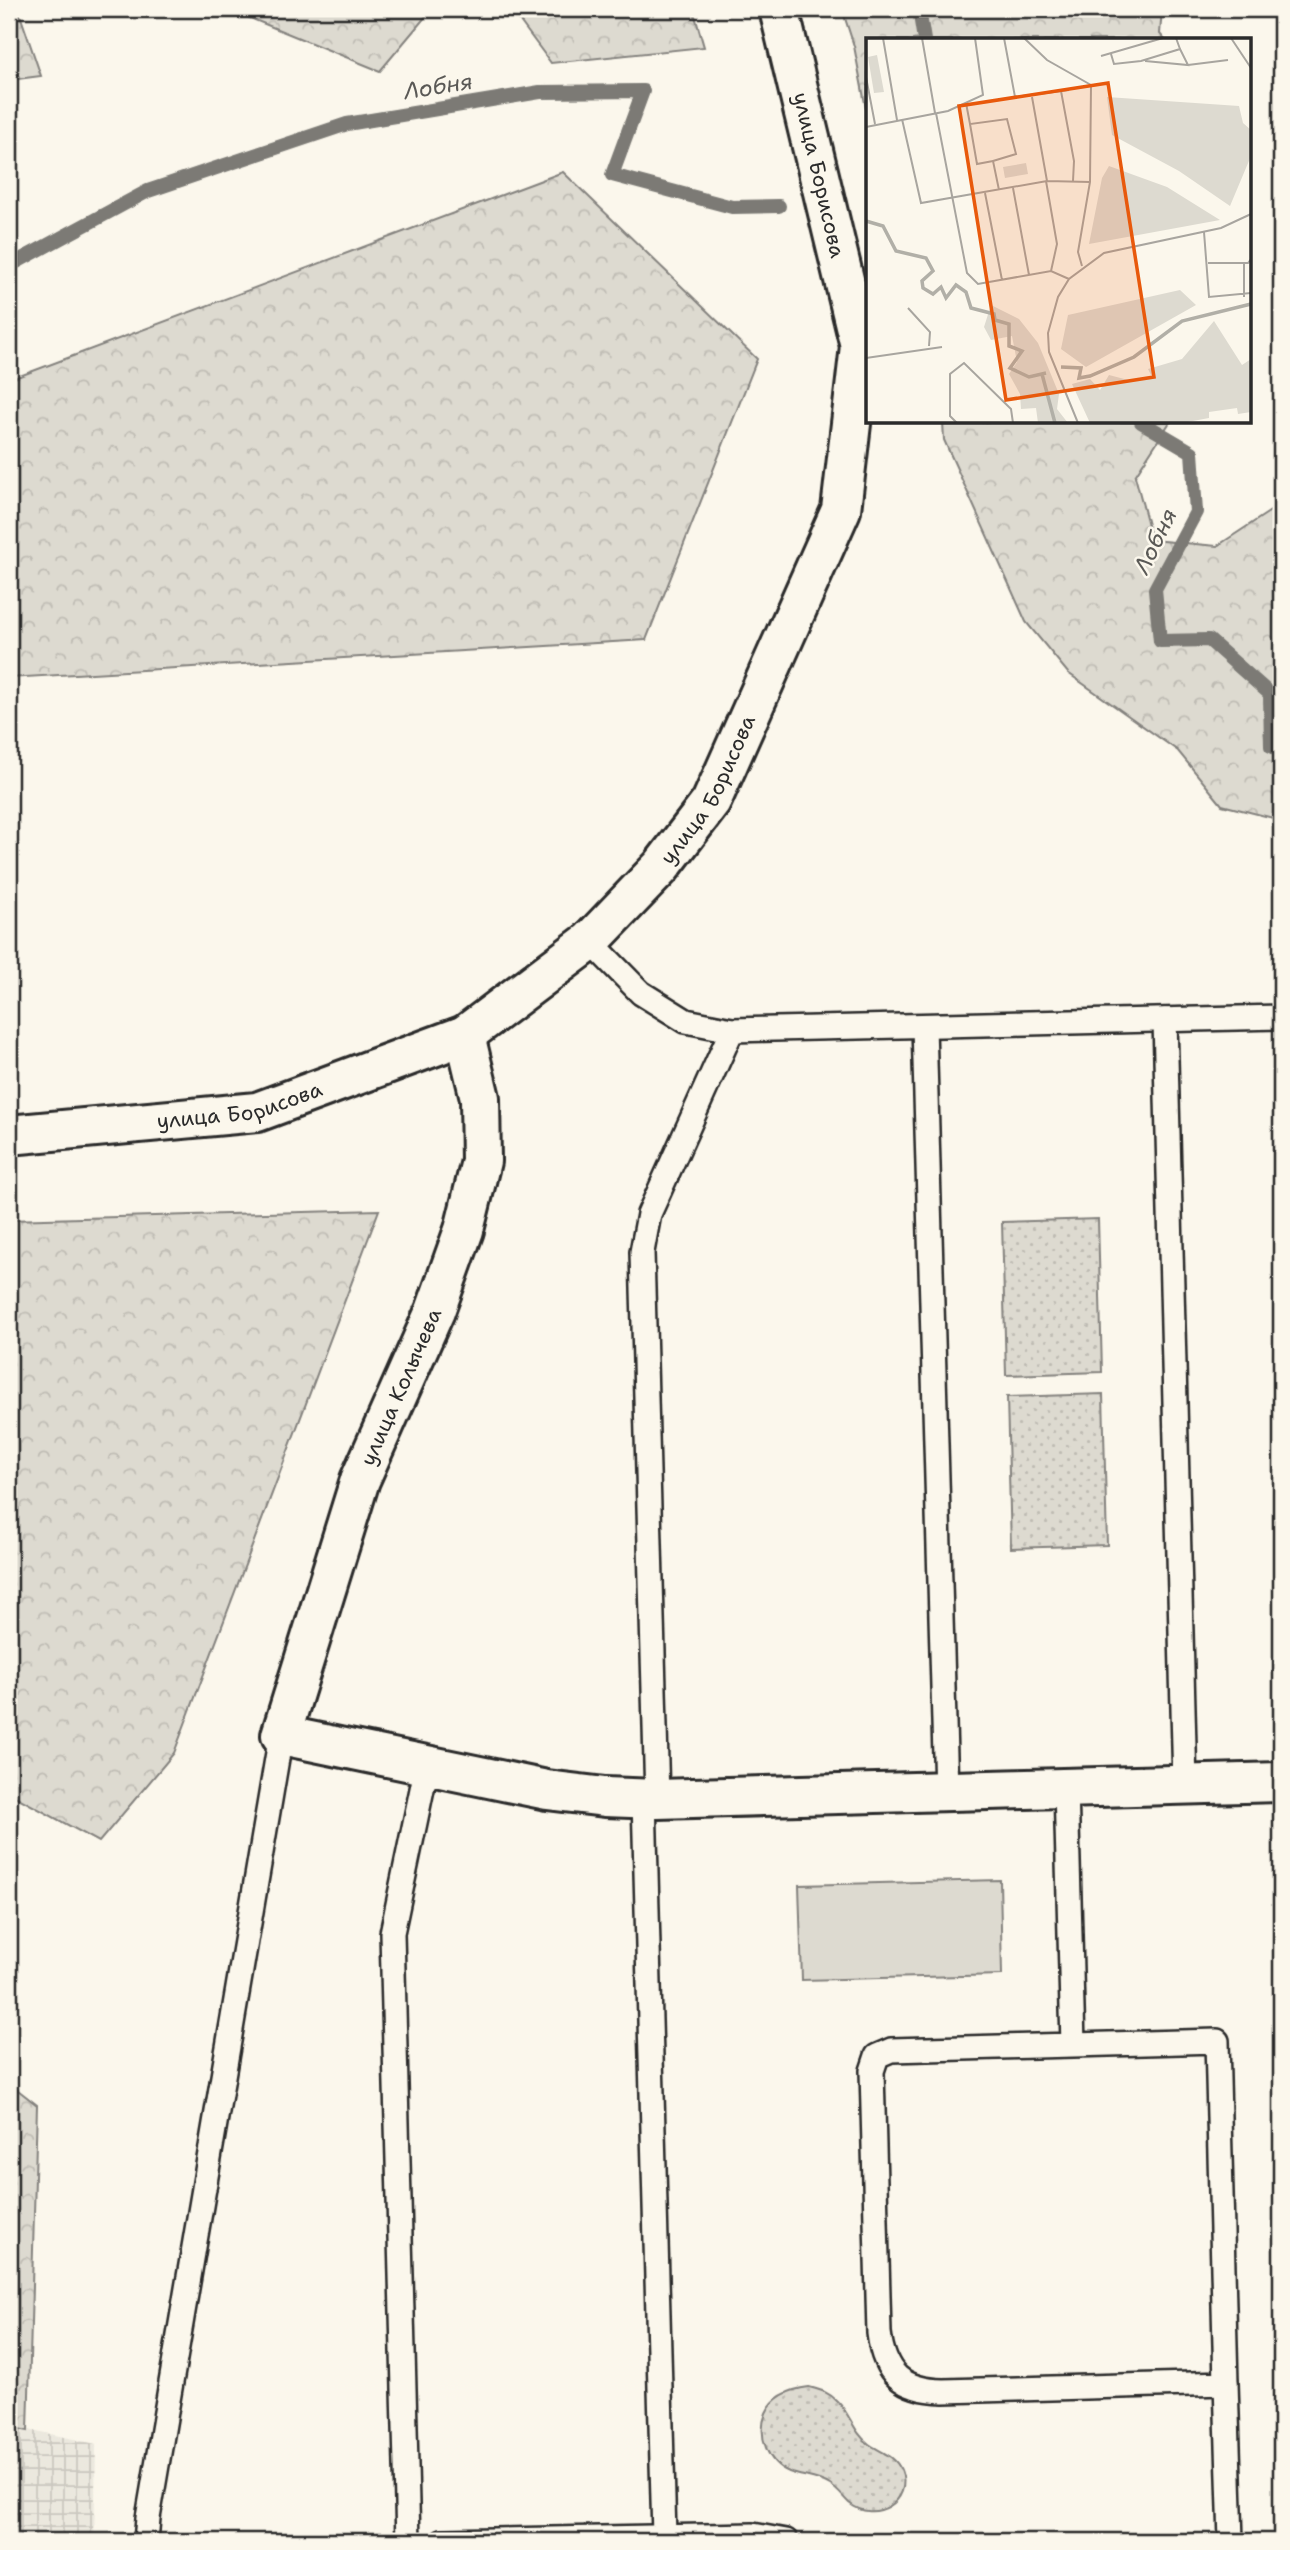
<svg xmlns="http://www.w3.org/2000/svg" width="1290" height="2550" font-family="'Shantell Sans',sans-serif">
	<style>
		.industrial { fill: url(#industrial-grid) }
		.grass { fill: url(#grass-dots); stroke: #84827e; stroke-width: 2 }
		.forest { fill: url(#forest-crowns); stroke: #84827e; stroke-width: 2 }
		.garden { fill: #dddad0; stroke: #84827e; stroke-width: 2 }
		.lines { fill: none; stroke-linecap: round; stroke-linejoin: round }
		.stream { stroke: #7b7a75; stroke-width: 14 }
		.service-casing { stroke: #2b2b2b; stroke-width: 28 }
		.minor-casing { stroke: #2b2b2b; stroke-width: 44 }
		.service { stroke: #fbf7ec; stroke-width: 23 }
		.minor { stroke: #fbf7ec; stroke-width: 38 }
		.labels { text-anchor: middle; stroke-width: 5; stroke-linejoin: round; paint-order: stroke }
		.street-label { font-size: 21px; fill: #2b2b2b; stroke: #fbf7ec }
		.water-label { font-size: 23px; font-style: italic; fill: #5a5956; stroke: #fbf7ec }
		.inset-river { fill: none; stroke: #b1afa7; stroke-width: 3.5 }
		.inset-road { fill: none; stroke: #a8a59f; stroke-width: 2 }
		.view { fill: #e8590c; fill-opacity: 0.15; stroke: #e8590c; stroke-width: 3.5 }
		.inset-edge { fill: none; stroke: #2b2b2b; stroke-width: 3.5 }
	</style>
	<defs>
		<pattern id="industrial-grid" width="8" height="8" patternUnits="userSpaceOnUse" patternTransform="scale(1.75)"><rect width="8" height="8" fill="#ebe8de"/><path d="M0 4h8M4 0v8" fill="none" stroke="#cac7bf"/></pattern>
		<pattern id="grass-dots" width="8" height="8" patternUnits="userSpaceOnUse" patternTransform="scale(1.75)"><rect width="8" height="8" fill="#dddad0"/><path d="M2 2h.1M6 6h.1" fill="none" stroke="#bebbb3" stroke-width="1.8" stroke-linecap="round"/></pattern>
		<pattern id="forest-crowns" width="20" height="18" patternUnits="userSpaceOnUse" patternTransform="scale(1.75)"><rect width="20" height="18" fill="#dddad0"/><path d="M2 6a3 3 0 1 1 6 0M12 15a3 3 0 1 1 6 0" fill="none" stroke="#bebbb3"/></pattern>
	</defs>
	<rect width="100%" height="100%" fill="#fbf7ec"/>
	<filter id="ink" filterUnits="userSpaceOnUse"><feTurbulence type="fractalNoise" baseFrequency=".0143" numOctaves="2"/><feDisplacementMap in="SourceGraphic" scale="14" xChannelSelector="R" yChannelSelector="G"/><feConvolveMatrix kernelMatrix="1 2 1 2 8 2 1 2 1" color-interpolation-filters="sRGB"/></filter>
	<g filter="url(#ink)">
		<!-- industrial -->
		<path class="industrial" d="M9,2425l87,19 -2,97h-85z"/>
		<!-- grass -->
		<g class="grass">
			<path d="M1098,1219l4,153 -96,3 -4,-153z"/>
			<path d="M1103,1394l4,151 -96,3 -4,-151z"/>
			<path d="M809,2387c11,3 20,5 28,14 13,12 16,31 32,43 11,8 26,11 32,26 13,32 -27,54 -52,33 -6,-6 -12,-14 -19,-18 -12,-8 -28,-8 -41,-13 -22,-9 -32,-37 -23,-59 8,-18 25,-24 43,-26z"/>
		</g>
		<!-- forest -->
		<g class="forest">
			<path d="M9,9h9l23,67 -32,4z"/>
			<path d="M228,9h204l-52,62z"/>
			<path d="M511,9h182l11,38 -153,16z"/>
			<path d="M842,9h320l-2,25 5,6h-297v79l-14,-73z"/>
			<path d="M563,172l194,187 -111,281 -637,38v-298z"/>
			<path d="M943,422h227l-35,54 17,64 65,6 55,-36 9,2v308l-59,-15 -44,-54 -110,-78 -42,-51 -82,-182z"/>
			<path d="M379,1210l-205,543 -75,89 -90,-49v-573z"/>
			<path d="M9,2083l28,22 -9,326 -19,-4z"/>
		</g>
		<!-- garden -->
		<path class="garden" d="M1000,1880l2,95 -200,5 -3,-95z"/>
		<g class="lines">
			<!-- stream -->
			<g class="stream">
				<path d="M919,9l5,31"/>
				<path d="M9,266l139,-75 199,-67 193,-32 103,-1 -31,84 120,32 47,-1"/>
				<path d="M1141,422l51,30 4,60 -41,77 5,52 49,-1 61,54 1,52 10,4"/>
			</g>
			<defs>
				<g id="service">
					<path d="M590,941l51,52 45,28 46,9 549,-13"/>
					<path d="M1165,1020l20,765"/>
					<path d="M924,1026l22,765"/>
					<path d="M1066,1788l7,257 -182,5 -14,6 -5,15 7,262c5,41 23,57 65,58l282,-8 -9,-342 -144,4"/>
					<path d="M644,1799l20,737"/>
					<path d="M657,1799l-15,-547 7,-38 83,-184"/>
					<path d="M1226,2383l5,158"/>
					<path d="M146,2541l2,-23 133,-783"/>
					<path d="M408,2541l-16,-608 35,-168"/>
					<path d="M442,2541l311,-6 33,6"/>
				</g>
				<g id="minor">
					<path d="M465,1035l15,63 1,63 -17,69 -29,81 -75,169 -79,255 266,55 58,7 52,2 624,-17"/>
					<path id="s1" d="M9,1135l248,-23 208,-77 125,-94 71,-74 50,-65 130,-292 19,-164 -81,-337"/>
				</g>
			</defs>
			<!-- service casing -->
			<use href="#service" class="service-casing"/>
			<!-- minor casing -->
			<use href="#minor" class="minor-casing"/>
			<!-- service -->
			<use href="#service" class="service"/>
			<!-- minor -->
			<use href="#minor" class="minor"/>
		</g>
	</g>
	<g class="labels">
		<!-- street labels -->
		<g class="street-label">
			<text transform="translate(819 175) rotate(77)" y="7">улица Борисова</text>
			<text dy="7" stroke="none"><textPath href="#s1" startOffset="821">улица Борисова</textPath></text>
			<text dy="7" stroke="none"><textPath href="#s1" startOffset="233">улица Борисова</textPath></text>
			<text transform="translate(401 1387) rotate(-66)" y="7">улица Колычева</text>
		</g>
		<!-- water labels -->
		<g class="water-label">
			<text transform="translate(438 86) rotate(-9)" y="8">Лобня</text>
			<text transform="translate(1155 541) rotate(-64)" y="8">Лобня</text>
		</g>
	</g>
	<!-- overview -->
	<g transform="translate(866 38)">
		<rect width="385" height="385" fill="#fbf7ec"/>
		<path d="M11,17l7,37 -10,1 -6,-36z" fill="#dddad0"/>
		<path d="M241,59l132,9 4,17 8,7v26l-21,50 -51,-35 -67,-36zM243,128l58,21 53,33 -131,24 13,-66zM314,252l16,15 -110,62 -25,-18 7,-34zM125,267l28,14 19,24 21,51 -2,15 11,14h-30l-2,-15 -15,1 -1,-15 -11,-20 8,-12 -5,-26 -21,4 -7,-13zM348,283l28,44 9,-6v53l-13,2 -1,-6 -28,4v6l-27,5h-92l-18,-39 18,-5 10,11 9,-15 23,6 20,-4 -4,-8 34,-10z" fill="#dddad0"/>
		<path d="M160,125l2,11 -23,4 -2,-11z" fill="#dddad0"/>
		<path class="inset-river" d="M0,183l17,5 13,25 30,7 7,13 -11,10 1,7 10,6 8,-7 5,11 10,-13 10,7 5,16 23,6 1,6 14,4v22l13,5 -12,17 19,9 17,-4M195,329l20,1 -2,10 11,-2 44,-19 48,-36 69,-17M176,336l13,49"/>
		<path class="inset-road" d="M17,0l14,82M56,0l13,75M138,0l11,59 54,-7M158,0l23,22 44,25 -1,97 -12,70 4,14M365,0l20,30M245,16l3,10 27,-3 39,-12 -4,-11M235,18l62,-18M279,23l43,4 -8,-16M322,27l40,-5M0,39l9,47M195,53l13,70 -1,20M166,59l15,84M100,65l4,21M70,75l31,160 11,11 73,-13 18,8M36,81l19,84 126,-22 43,1M0,89l82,-16 35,-16 -8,-57M127,123l-16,3 -7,-40 37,-5 9,35 -23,7 6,29M180,143l11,63 -6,27M147,150l16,87M119,155l17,87M338,194l5,65 42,-4M342,225h40l3,-4M378,259v-34M42,270l22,24 -1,14M0,320l76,-11M91,385l-7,-7v-42l14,-11 47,46 2,14M212,385l-29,-71 -1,-19 10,-36 11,-18 35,-26 117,-25 30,-14"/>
		<path class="view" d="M242,45l46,294 -148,23 -47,-294z"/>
		<rect width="385" height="385" class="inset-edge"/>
	</g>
	<!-- margin -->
	<rect width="1290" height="2550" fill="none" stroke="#fbf7ec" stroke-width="35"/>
	<rect x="18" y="18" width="1255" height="2515" fill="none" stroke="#2b2b2b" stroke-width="2.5" filter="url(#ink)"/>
</svg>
